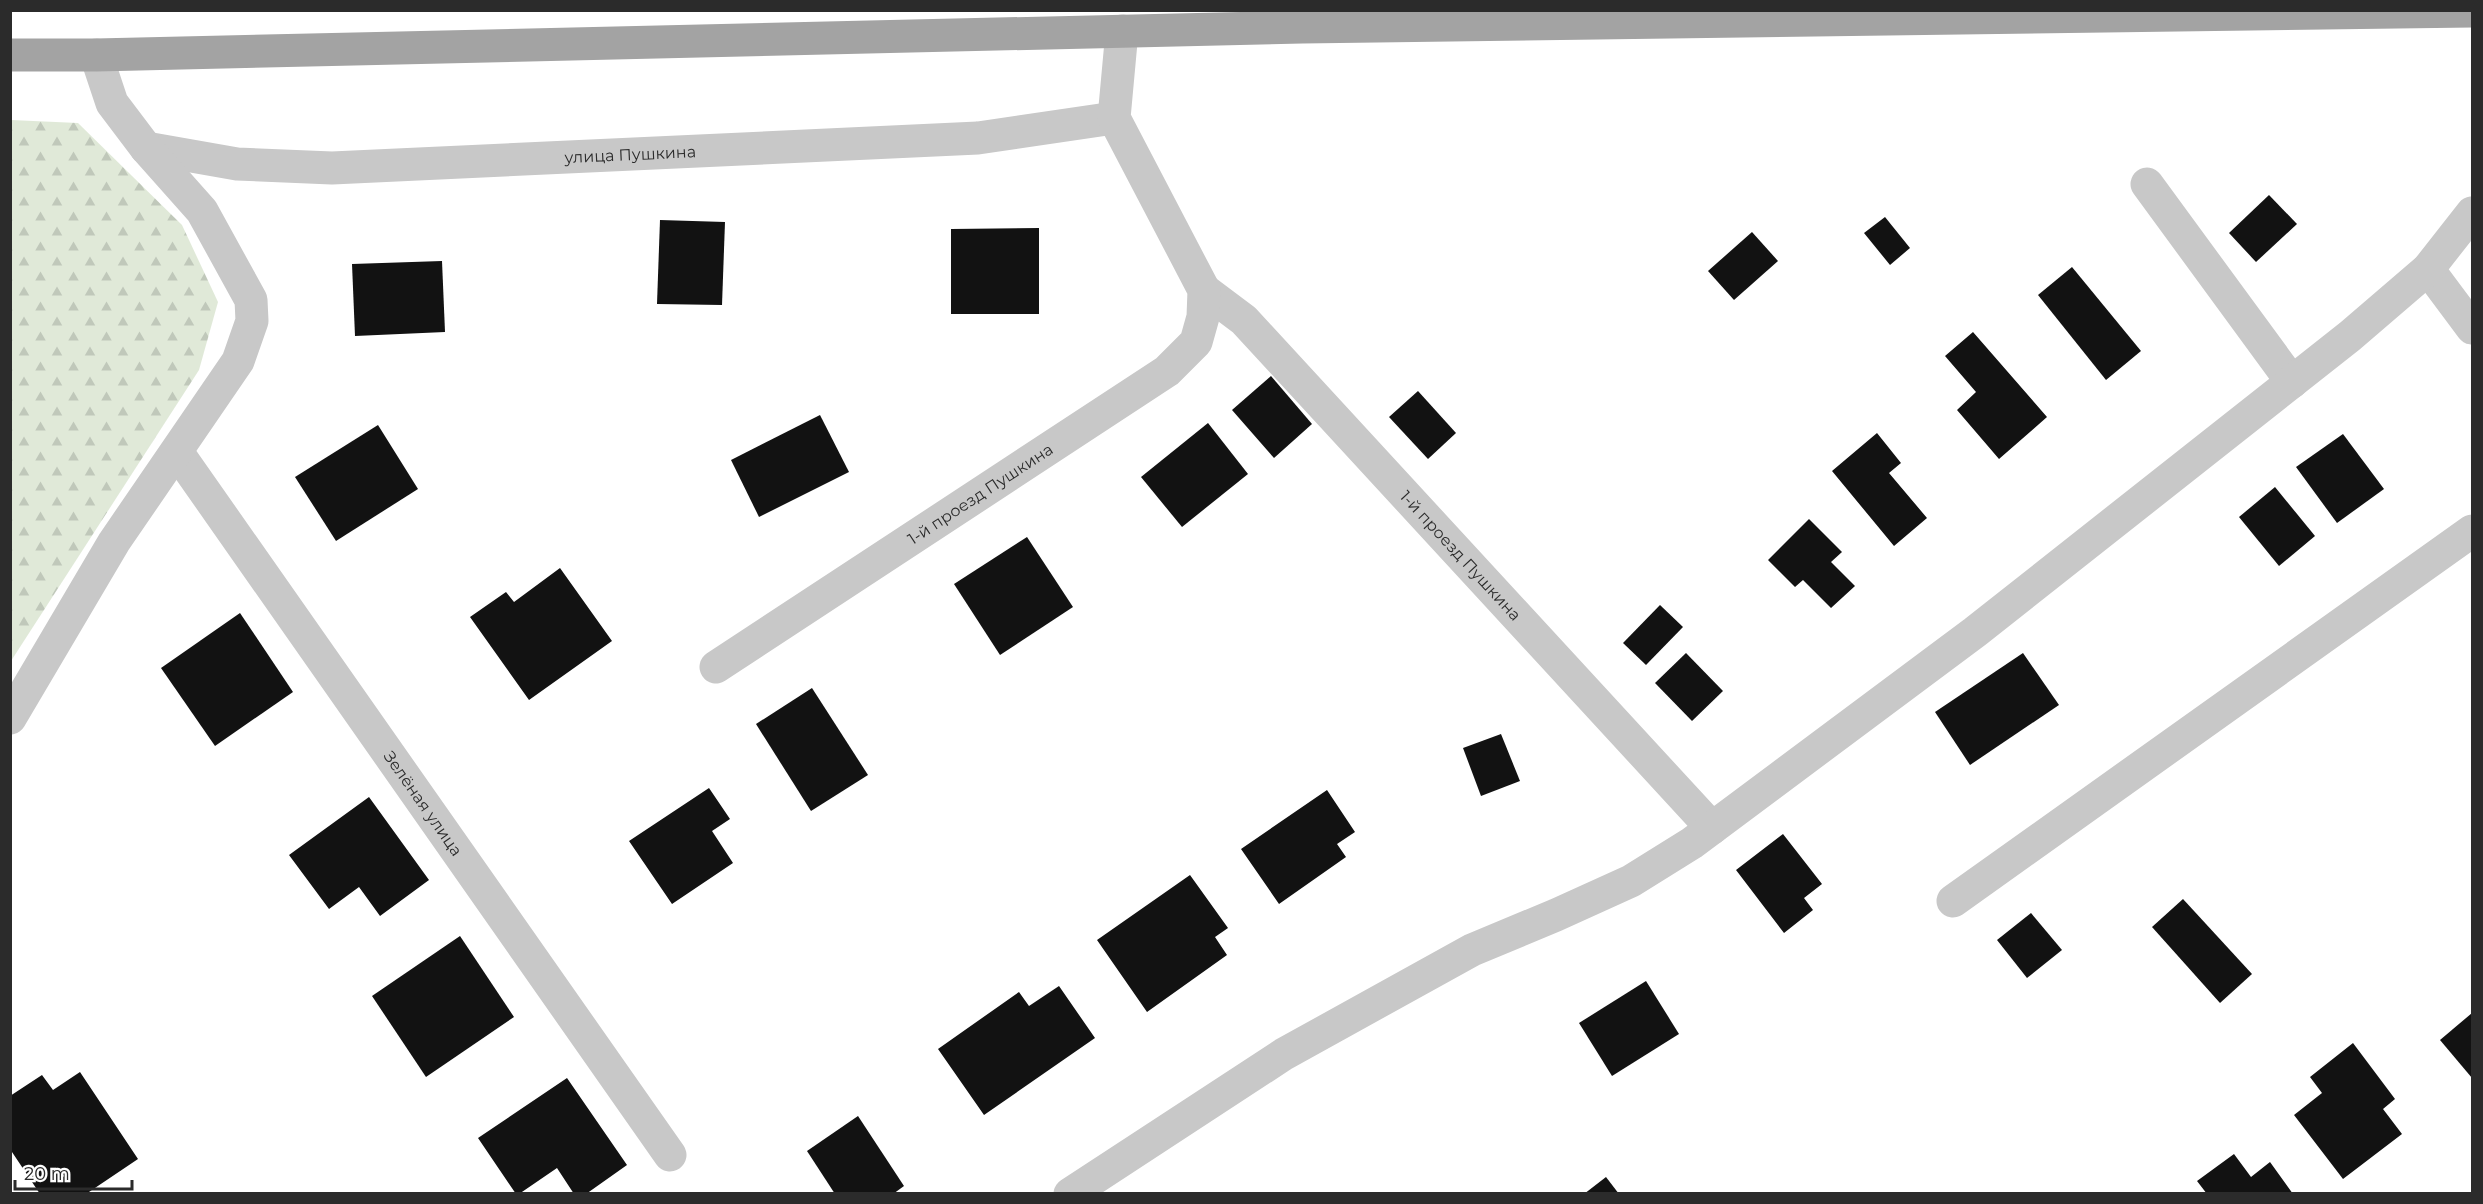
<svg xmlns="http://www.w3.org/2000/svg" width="2483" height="1204" font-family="Montserrat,sans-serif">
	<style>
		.forest { fill: url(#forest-firs) }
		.building { fill: #121212 }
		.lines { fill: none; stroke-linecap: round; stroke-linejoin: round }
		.minor { stroke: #c8c8c8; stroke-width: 33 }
		.major { stroke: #a3a3a3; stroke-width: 33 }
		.labels { text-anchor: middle; stroke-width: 6; stroke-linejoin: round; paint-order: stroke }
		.street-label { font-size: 16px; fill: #2b2b2b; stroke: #fff }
	</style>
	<defs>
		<pattern id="forest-firs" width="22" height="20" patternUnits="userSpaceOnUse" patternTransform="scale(1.5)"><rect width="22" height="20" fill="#e0e9d8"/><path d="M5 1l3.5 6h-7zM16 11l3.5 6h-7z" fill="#c0c8ba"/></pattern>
	</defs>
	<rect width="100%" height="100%" fill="#fff"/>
	<!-- forest -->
	<path class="forest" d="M11,120l67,3 104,102 36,77 -19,68 -188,291z"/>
	<!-- building -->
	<g class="building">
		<path d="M2269,195l28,29 -41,38 -27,-29z"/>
		<path d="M1885,217l25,31 -20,17 -26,-32z"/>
		<path d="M660,220l65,2 -3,83 -65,-1z"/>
		<path d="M1039,228v86h-88v-85z"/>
		<path d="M1752,232l26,29 -44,39 -26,-29z"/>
		<path d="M442,261l3,71 -90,4 -3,-72z"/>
		<path d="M2072,267l69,84 -35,29 -68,-85z"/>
		<path d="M1973,332l74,85 -48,42 -42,-49 19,-18 -31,-36z"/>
		<path d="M1271,376l41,48 -38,34 -42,-48z"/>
		<path d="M1418,391l38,42 -28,26 -39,-42z"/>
		<path d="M820,415l29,57 -90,45 -28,-57z"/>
		<path d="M1208,423l40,51 -66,53 -41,-50z"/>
		<path d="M378,425l40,64 -82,52 -41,-64z"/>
		<path d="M1877,433l24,30 -12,10 38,45 -33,28 -62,-75z"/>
		<path d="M2343,434l41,55 -47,34 -41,-56z"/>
		<path d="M2275,487l40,49 -36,30 -40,-49z"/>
		<path d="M1809,519l33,33 -11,10 24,24 -24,22 -28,-28 -8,7 -27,-27z"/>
		<path d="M1027,537l46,70 -73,48 -46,-71z"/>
		<path d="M560,568l52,73 -83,59 -59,-83 36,-25 8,10z"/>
		<path d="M1660,605l23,22 -37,38 -23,-22z"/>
		<path d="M240,613l53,79 -78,54 -54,-78z"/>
		<path d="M1686,653l37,38 -31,30 -37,-38z"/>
		<path d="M2023,653l36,52 -89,60 -35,-53z"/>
		<path d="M812,688l56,87 -57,36 -55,-87z"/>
		<path d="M1501,734l19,47 -39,15 -18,-48z"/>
		<path d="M709,788l21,31 -18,12 21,32 -61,41 -43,-63z"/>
		<path d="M1327,790l28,42 -18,12 9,13 -67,47 -38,-55z"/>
		<path d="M369,797l60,83 -49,36 -21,-29 -30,22 -40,-54z"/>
		<path d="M1783,834l39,50 -18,14 9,12 -29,23 -48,-63z"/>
		<path d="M1190,875l38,53 -13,9 12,18 -80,57 -50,-72z"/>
		<path d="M2183,899l69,75 -32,29 -68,-76z"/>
		<path d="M2031,913l31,37 -35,28 -30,-38z"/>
		<path d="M460,936l54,81 -88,60 -54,-81z"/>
		<path d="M1646,981l33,53 -67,42 -33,-53z"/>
		<path d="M1059,986l36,52 -111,77 -46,-66 81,-57 10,14z"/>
		<path d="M2472,1013v65l-32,-38z"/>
		<path d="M2353,1043l42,56 -12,10 19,25 -59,45 -49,-64 28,-22 -12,-16z"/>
		<path d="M80,1072l58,87 -52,35h-46l-30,-45v-53l32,-21 11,15z"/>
		<path d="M567,1078l60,87 -41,29h-12l-17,-26 -38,26h-3l-38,-56z"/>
		<path d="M858,1116l46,70 -11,8h-58l-28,-43z"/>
		<path d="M2234,1154l17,23 19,-15 23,32h-86l-10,-13z"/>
		<path d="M1606,1177l13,17h-35z"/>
	</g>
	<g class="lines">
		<!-- minor -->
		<g class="minor">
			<path id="s1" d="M146,148l91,16 95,4 646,-30 136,-20"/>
			<path d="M2147,184l145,198"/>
			<path d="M2428,269l44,59"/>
			<path id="s2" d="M1204,290l40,30 468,508"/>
			<path id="s3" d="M177,452l493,703"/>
			<path id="s4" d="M716,667l451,-296 29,-29 7,-25 1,-27 -90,-172 8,-87"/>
			<path d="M10,718l104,-176 124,-181 14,-40 -1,-21 -49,-89 -56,-63 -34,-45 -16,-48"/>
			<path d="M1953,901l519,-370"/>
			<path d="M1070,1194l214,-140 188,-104 84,-35 75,-34 61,-38 283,-211 375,-296 78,-67 44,-56"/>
		</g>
		<!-- major -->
		<path class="major" d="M10,55h86l1206,-28 1170,-16"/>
	</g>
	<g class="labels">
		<!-- street labels -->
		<g class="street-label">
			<text dy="6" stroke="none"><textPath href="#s1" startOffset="486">улица Пушкина</textPath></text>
			<text dy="6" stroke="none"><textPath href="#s4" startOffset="316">1-й проезд Пушкина</textPath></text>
			<text dy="6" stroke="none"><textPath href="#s2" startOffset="370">1-й проезд Пушкина</textPath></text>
			<text dy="6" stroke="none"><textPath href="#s3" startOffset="429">Зелёная улица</textPath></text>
		</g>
	</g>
	<!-- border -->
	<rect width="2483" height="1204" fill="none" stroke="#2b2b2b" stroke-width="24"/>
	<!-- scale -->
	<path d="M15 1180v9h117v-9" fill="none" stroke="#2b2b2b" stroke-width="3"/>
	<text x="24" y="1180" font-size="18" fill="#2b2b2b" stroke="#ffffff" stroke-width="4.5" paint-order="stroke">20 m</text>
</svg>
